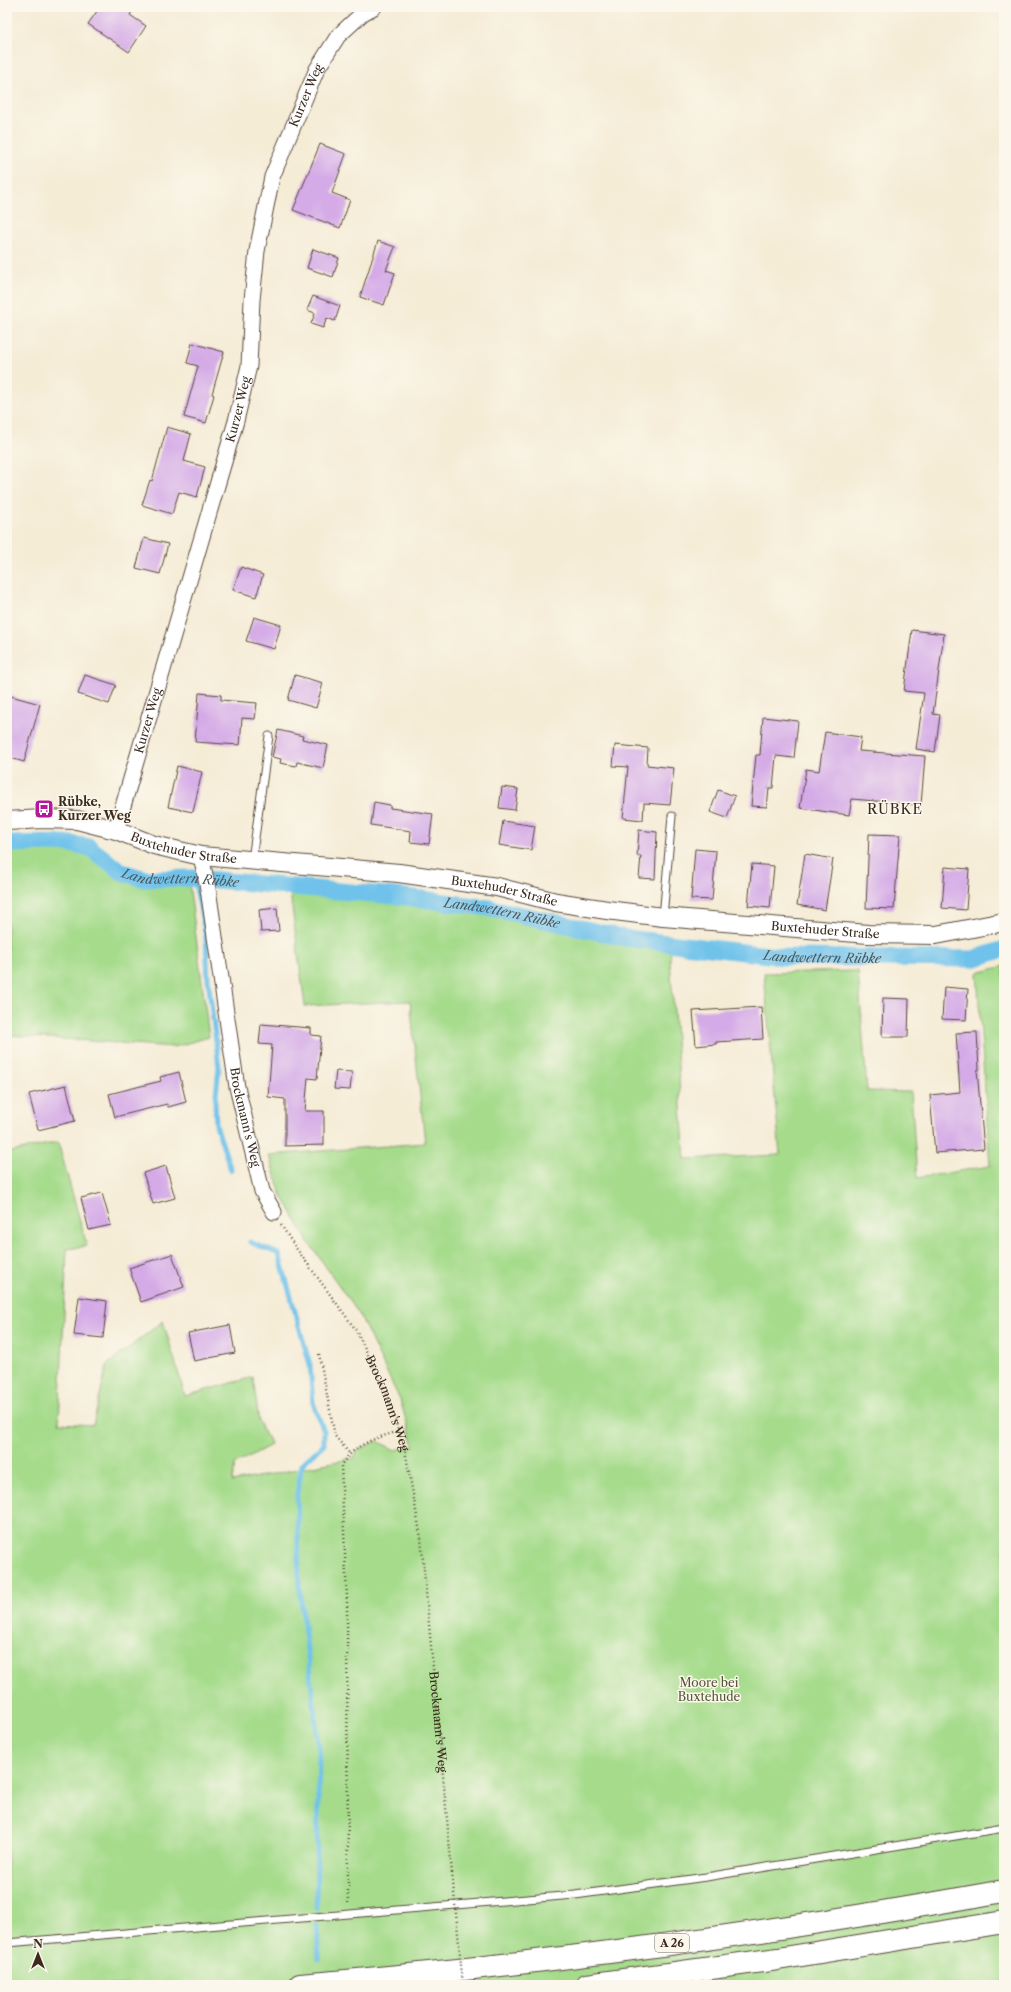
<svg xmlns="http://www.w3.org/2000/svg" width="1011" height="1992" font-family="'Libre Caslon Text',serif">
	<style>
		.green { fill: #a5db8b; stroke: #708254 }
		.lines { fill: none; stroke-linecap: round; stroke-linejoin: round }
		.stream { stroke: #6fc2eb; stroke-width: 5 }
		.canal { stroke: #6fc2eb; stroke-width: 17 }
		.building { fill: #d4aae7 }
		.service-casing { stroke: #57473a; stroke-width: 9 }
		.minor-casing { stroke: #57473a; stroke-width: 17 }
		.tertiary-casing { stroke: #57473a; stroke-width: 20 }
		.motorway-casing { stroke: #57473a; stroke-width: 24 }
		.path { stroke: #57473a; stroke-width: 2.5; stroke-dasharray: 1 3; stroke-linecap: butt }
		.service { stroke: #fff; stroke-width: 7 }
		.minor { stroke: #fff; stroke-width: 15 }
		.tertiary { stroke: #fff; stroke-width: 18 }
		.motorway { stroke: #fff; stroke-width: 22 }
		.path-bridge { stroke: #57473a; stroke-width: 2.5; stroke-dasharray: 1 3; stroke-linecap: butt }
		.labels { text-anchor: middle; stroke-width: 3; stroke-linejoin: round; paint-order: stroke }
		.shield { fill: #fbf7ec; stroke: #75685c; stroke-width: 1 }
		.shield-label { font-size: 11px; font-weight: bold; fill: #3b2a1e }
		.street-label { font-size: 12px; fill: #3b2a1e; stroke: #fbf7ec }
		.poi-label { font-size: 12px; font-weight: bold; fill: #3b2a1e; stroke: #fbf7ec; text-anchor: start }
		.park-label { font-size: 12px; fill: #565639; stroke: #fbf7ec }
		.water-label { font-size: 13px; font-style: italic; fill: #4b585c; stroke: #fbf7ec }
		.quarter-label { font-size: 14px; letter-spacing: 1px; fill: #3b2a1e; stroke: #fbf7ec }
	</style>
	<rect width="100%" height="100%" fill="#fbf7ec"/>
	<filter id="ink" filterUnits="userSpaceOnUse"><feTurbulence type="fractalNoise" baseFrequency=".025" numOctaves="2"/><feDisplacementMap in="SourceGraphic" scale="8" xChannelSelector="R" yChannelSelector="G"/><feConvolveMatrix kernelMatrix="1 2 1 2 8 2 1 2 1" color-interpolation-filters="sRGB"/></filter>
	<filter id="wash" filterUnits="userSpaceOnUse"><feTurbulence type="fractalNoise" baseFrequency=".012" numOctaves="4" result="noise"/><feDisplacementMap in="SourceGraphic" scale="16" xChannelSelector="R" yChannelSelector="G"/><feGaussianBlur stdDeviation="0.9" result="paint"/><feColorMatrix in="noise" values="0 0 0 0 0 0 0 0 0 0 0 0 0 0 0 0 0 1.4 0 .05"/><feComposite in="paint" operator="in"/></filter>
	<g filter="url(#wash)">
		<rect width="100%" height="100%" fill="#f5ecd6"/>
		<!-- green -->
		<g class="green">
			<path d="M64,847l22,3 30,25 25,8h48l20,154 -35,10 -167,-12v-186z"/>
			<path d="M290,892l115,11 107,15 159,33 -1,9 15,199 95,-4 -16,-182 94,-2 9,120 44,1 6,86 73,-12 -13,-193 27,-7v1019h-997v-832l51,-11 29,104 -20,3 -8,174 34,2 14,-60 56,-44 22,75 68,-19 6,45 12,23 -36,19 -3,18 122,-24 4,-8 19,-9 18,9 19,-4 -14,-46 -41,-86 -52,-74 -27,-48 -11,-37 156,-12 -15,-142 -105,5z"/>
		</g>
		<g class="lines">
			<!-- stream -->
			<g class="stream">
				<path d="M194,878l12,58 2,43 11,88 -4,37 1,21 15,45"/>
				<path d="M250,1242l29,12 31,111 3,38 11,28v13l-22,20 -5,30 2,89 20,166 -3,160"/>
				<path d="M317,1926l2,33"/>
			</g>
			<!-- canal -->
			<path class="canal" id="s1" d="M7,844l57,-1 25,4 33,25 23,7 49,-1 212,19 84,11 135,30 160,19 188,2 31,-10"/>
		</g>
		<g id="blocks">
			<!-- building -->
			<g class="building">
				<path d="M100,7h35l-5,8 16,11 -17,26 -41,-28z"/>
				<path d="M320,144l26,10 -14,39 18,7 -10,28 -47,-18z"/>
				<path d="M378,241l17,6 -9,23 9,3 -11,32 -24,-8z"/>
				<path d="M313,249l26,9 -6,19 -26,-9z"/>
				<path d="M313,296l27,10 -5,15 -8,-3 -4,10 -12,-4 4,-11 -8,-3z"/>
				<path d="M192,343l32,9 -12,42 2,1 -8,28 -22,-6 14,-51 -11,-3z"/>
				<path d="M167,427l24,7 -7,27 21,6 -8,30 -18,-5 -7,22 -30,-9 8,-25 2,1z"/>
				<path d="M144,538l24,6 -8,30 -24,-6z"/>
				<path d="M241,567l22,8 -7,22 -23,-7z"/>
				<path d="M254,617l27,8 -7,24 -28,-8z"/>
				<path d="M912,630l32,4 -11,80 7,1 -5,37 -19,-3 8,-56 -20,-2z"/>
				<path d="M85,675l31,10 -7,19 -31,-10z"/>
				<path d="M295,675l28,8 -7,25 -28,-8z"/>
				<path d="M199,693l22,2v5l36,3 -2,16 -13,-1 -2,27 -45,-3z"/>
				<path d="M7,695l33,9 -16,58 -17,-5z"/>
				<path d="M763,717l35,4 -4,37 -18,-2 -3,32h-4l-2,19 -16,-1 5,-51h4z"/>
				<path d="M278,730l25,6 -1,3 26,6 -5,23 -26,-6 -1,4 -16,-3 1,-4 -9,-2z"/>
				<path d="M825,732l36,5 -2,14 66,5 -4,49 -69,-6 -3,16 -49,-7 6,-39 13,2z"/>
				<path d="M615,745l33,3 -1,17 27,3 -4,37 -26,-2 -1,17 -20,-2 5,-51 -15,-1z"/>
				<path d="M177,766l25,6 -9,40 -25,-5z"/>
				<path d="M502,787l16,2 -3,21 -16,-2z"/>
				<path d="M718,790l17,6 -8,22 -17,-6z"/>
				<path d="M374,802l16,3v3l43,6 -4,30 -19,-2 1,-11 -40,-6z"/>
				<path d="M503,821l32,5 -4,24 -32,-5z"/>
				<path d="M639,830l18,2 -2,47 -16,-1 2,-22h-4z"/>
				<path d="M869,834l31,1 -6,74 -28,-1z"/>
				<path d="M695,849l21,2 -4,49 -21,-1z"/>
				<path d="M805,854l28,5 -8,51 -28,-5z"/>
				<path d="M752,864l22,2 -4,42 -22,-2z"/>
				<path d="M945,867l24,2 -3,41 -24,-2z"/>
				<path d="M277,908l2,23 -18,1 -2,-22z"/>
				<path d="M944,987l24,2 -2,31 -24,-1z"/>
				<path d="M883,998l26,1 -1,38h-26z"/>
				<path d="M761,1007l2,32 -47,3v2l-20,2 -3,-35z"/>
				<path d="M261,1024l50,4v7l10,1 -4,43 -9,-1 -3,33h19v34l-39,1v-47l-17,-2 4,-52 -13,-1z"/>
				<path d="M977,1032l2,38h-2l7,79 -49,4 -5,-58 30,-3 -4,-59z"/>
				<path d="M336,1071l16,1 -2,18 -16,-1z"/>
				<path d="M179,1072l7,30 -18,5 -1,-3 -52,13 -6,-23 52,-13 -1,-4z"/>
				<path d="M66,1085l9,36 -37,9 -9,-36z"/>
				<path d="M166,1166l9,32 -22,6 -10,-31z"/>
				<path d="M102,1193l9,32 -22,5 -8,-32z"/>
				<path d="M172,1254l12,33 -43,15 -12,-34z"/>
				<path d="M79,1297l28,4 -4,37 -29,-3z"/>
				<path d="M230,1325l5,28 -41,8 -6,-28z"/>
			</g>
		</g>
	</g>
	<g filter="url(#ink)">
		<use href="#blocks" fill-opacity="0" stroke="#57473a" stroke-width="1"/>
		<g class="lines">
			<defs>
				<g id="service">
					<path d="M252,860l17,-124"/>
					<path d="M663,917l9,-101"/>
					<path d="M7,1943l568,-48 131,-18 298,-49"/>
				</g>
				<g id="minor">
					<path id="s3" d="M116,830l120,-409 13,-55 3,-66 5,-49 15,-74 45,-108 21,-33 25,-23 11,-6"/>
					<path id="s4" d="M201,856l7,33 29,198 25,104 12,21"/>
				</g>
				<g id="tertiary">
					<path id="s5" d="M7,821l36,-2 34,1 39,10 38,15 47,11 198,17 98,14 59,15 51,8 56,7 205,17 68,1 68,-13"/>
				</g>
				<g id="motorway">
					<path d="M300,1985c236,-20 471,-52 704,-94"/>
					<path d="M587,1985l191,-26 226,-37"/>
				</g>
			</defs>
			<!-- service casing -->
			<use href="#service" class="service-casing"/>
			<!-- minor casing -->
			<use href="#minor" class="minor-casing"/>
			<!-- tertiary casing -->
			<use href="#tertiary" class="tertiary-casing"/>
			<!-- motorway casing -->
			<use href="#motorway" class="motorway-casing"/>
			<!-- path -->
			<g class="path">
				<path id="s2" d="M281,1225l15,23 60,82 29,60 20,60 16,88 31,335"/>
				<path d="M319,1354l16,82 14,17"/>
				<path d="M348,1903l-1,-305 -6,-133c15,-22 33,-26 58,-34"/>
			</g>
			<!-- service -->
			<use href="#service" class="service"/>
			<!-- minor -->
			<use href="#minor" class="minor"/>
			<!-- tertiary -->
			<use href="#tertiary" class="tertiary"/>
			<!-- motorway -->
			<use href="#motorway" class="motorway"/>
			<!-- path-bridge -->
			<path class="path-bridge" d="M452,1873l11,112"/>
		</g>
	</g>
	<!-- icons -->
	<defs>
		<symbol id="bus-square" viewBox="-11 -11 22 22"><rect x="-9" y="-9" width="18" height="18" rx="4" fill="#b5179e" stroke="#fbf7ec"/><path d="M-5-6H5V4H4V6H2V4H-2V6H-4V4H-5ZM-3.5-4V0h7V-4ZM-3.5 1.2v1.5H-2V1.2ZM2 1.2v1.5H3.5V1.2Z" fill="#fff"/></symbol>
	</defs>
	<g fill-rule="evenodd">
		<use href="#bus-square" x="33" y="798" width="22" height="22"/>
	</g>
	<g class="labels">
		<!-- shield labels -->
		<rect class="shield" x="655" y="1934" width="34" height="18" rx="3"/>
		<g class="shield-label">
			<text x="672" y="1947">A 26</text>
		</g>
		<!-- street labels -->
		<g class="street-label">
			<text dy="4" stroke="none"><textPath href="#s3" startOffset="762">Kurzer Weg</textPath></text>
			<text dy="4" stroke="none"><textPath href="#s3" startOffset="438">Kurzer Weg</textPath></text>
			<text dy="4" stroke="none"><textPath href="#s3" startOffset="114">Kurzer Weg</textPath></text>
			<text dy="4" stroke="none"><textPath href="#s5" startOffset="181">Buxtehuder Straße</textPath></text>
			<text dy="4" stroke="none"><textPath href="#s5" startOffset="505">Buxtehuder Straße</textPath></text>
			<text dy="4" stroke="none"><textPath href="#s5" startOffset="829">Buxtehuder Straße</textPath></text>
			<text dy="4" stroke="none"><textPath href="#s4" startOffset="265">Brockmann's Weg</textPath></text>
			<text dy="4" stroke="none"><textPath href="#s2" startOffset="209">Brockmann's Weg</textPath></text>
			<text dy="4" stroke="none"><textPath href="#s2" startOffset="533">Brockmann's Weg</textPath></text>
		</g>
		<!-- poi labels -->
		<g class="poi-label">
			<text x="58" y="806">Rübke,<tspan x="58" dy="14">Kurzer Weg</tspan></text>
		</g>
		<!-- park labels -->
		<g class="park-label">
			<text x="709" y="1687">Moore bei<tspan x="709" dy="14">Buxtehude</tspan></text>
		</g>
		<!-- water labels -->
		<g class="water-label">
			<text dy="5" stroke="none"><textPath href="#s1" startOffset="183">Landwettern Rübke</textPath></text>
			<text dy="5" stroke="none"><textPath href="#s1" startOffset="507">Landwettern Rübke</textPath></text>
			<text dy="5" stroke="none"><textPath href="#s1" startOffset="831">Landwettern Rübke</textPath></text>
		</g>
		<!-- quarter labels -->
		<g class="quarter-label">
			<text x="895" y="814">RÜBKE</text>
		</g>
	</g>
	<!-- margin -->
	<rect width="1011" height="1992" fill="none" stroke="#fbf7ec" stroke-width="24"/>
	<!-- north arrow -->
	<g transform="translate(38 1954)" stroke="#fbf7ec" stroke-width="3" paint-order="stroke">
	<path d="M0-3L7 15L0 10L-7 15Z" fill="#3b2a1e"/>
	<text y="-6" font-size="11" font-weight="bold" text-anchor="middle" fill="#3b2a1e">N</text>
	</g>
</svg>
